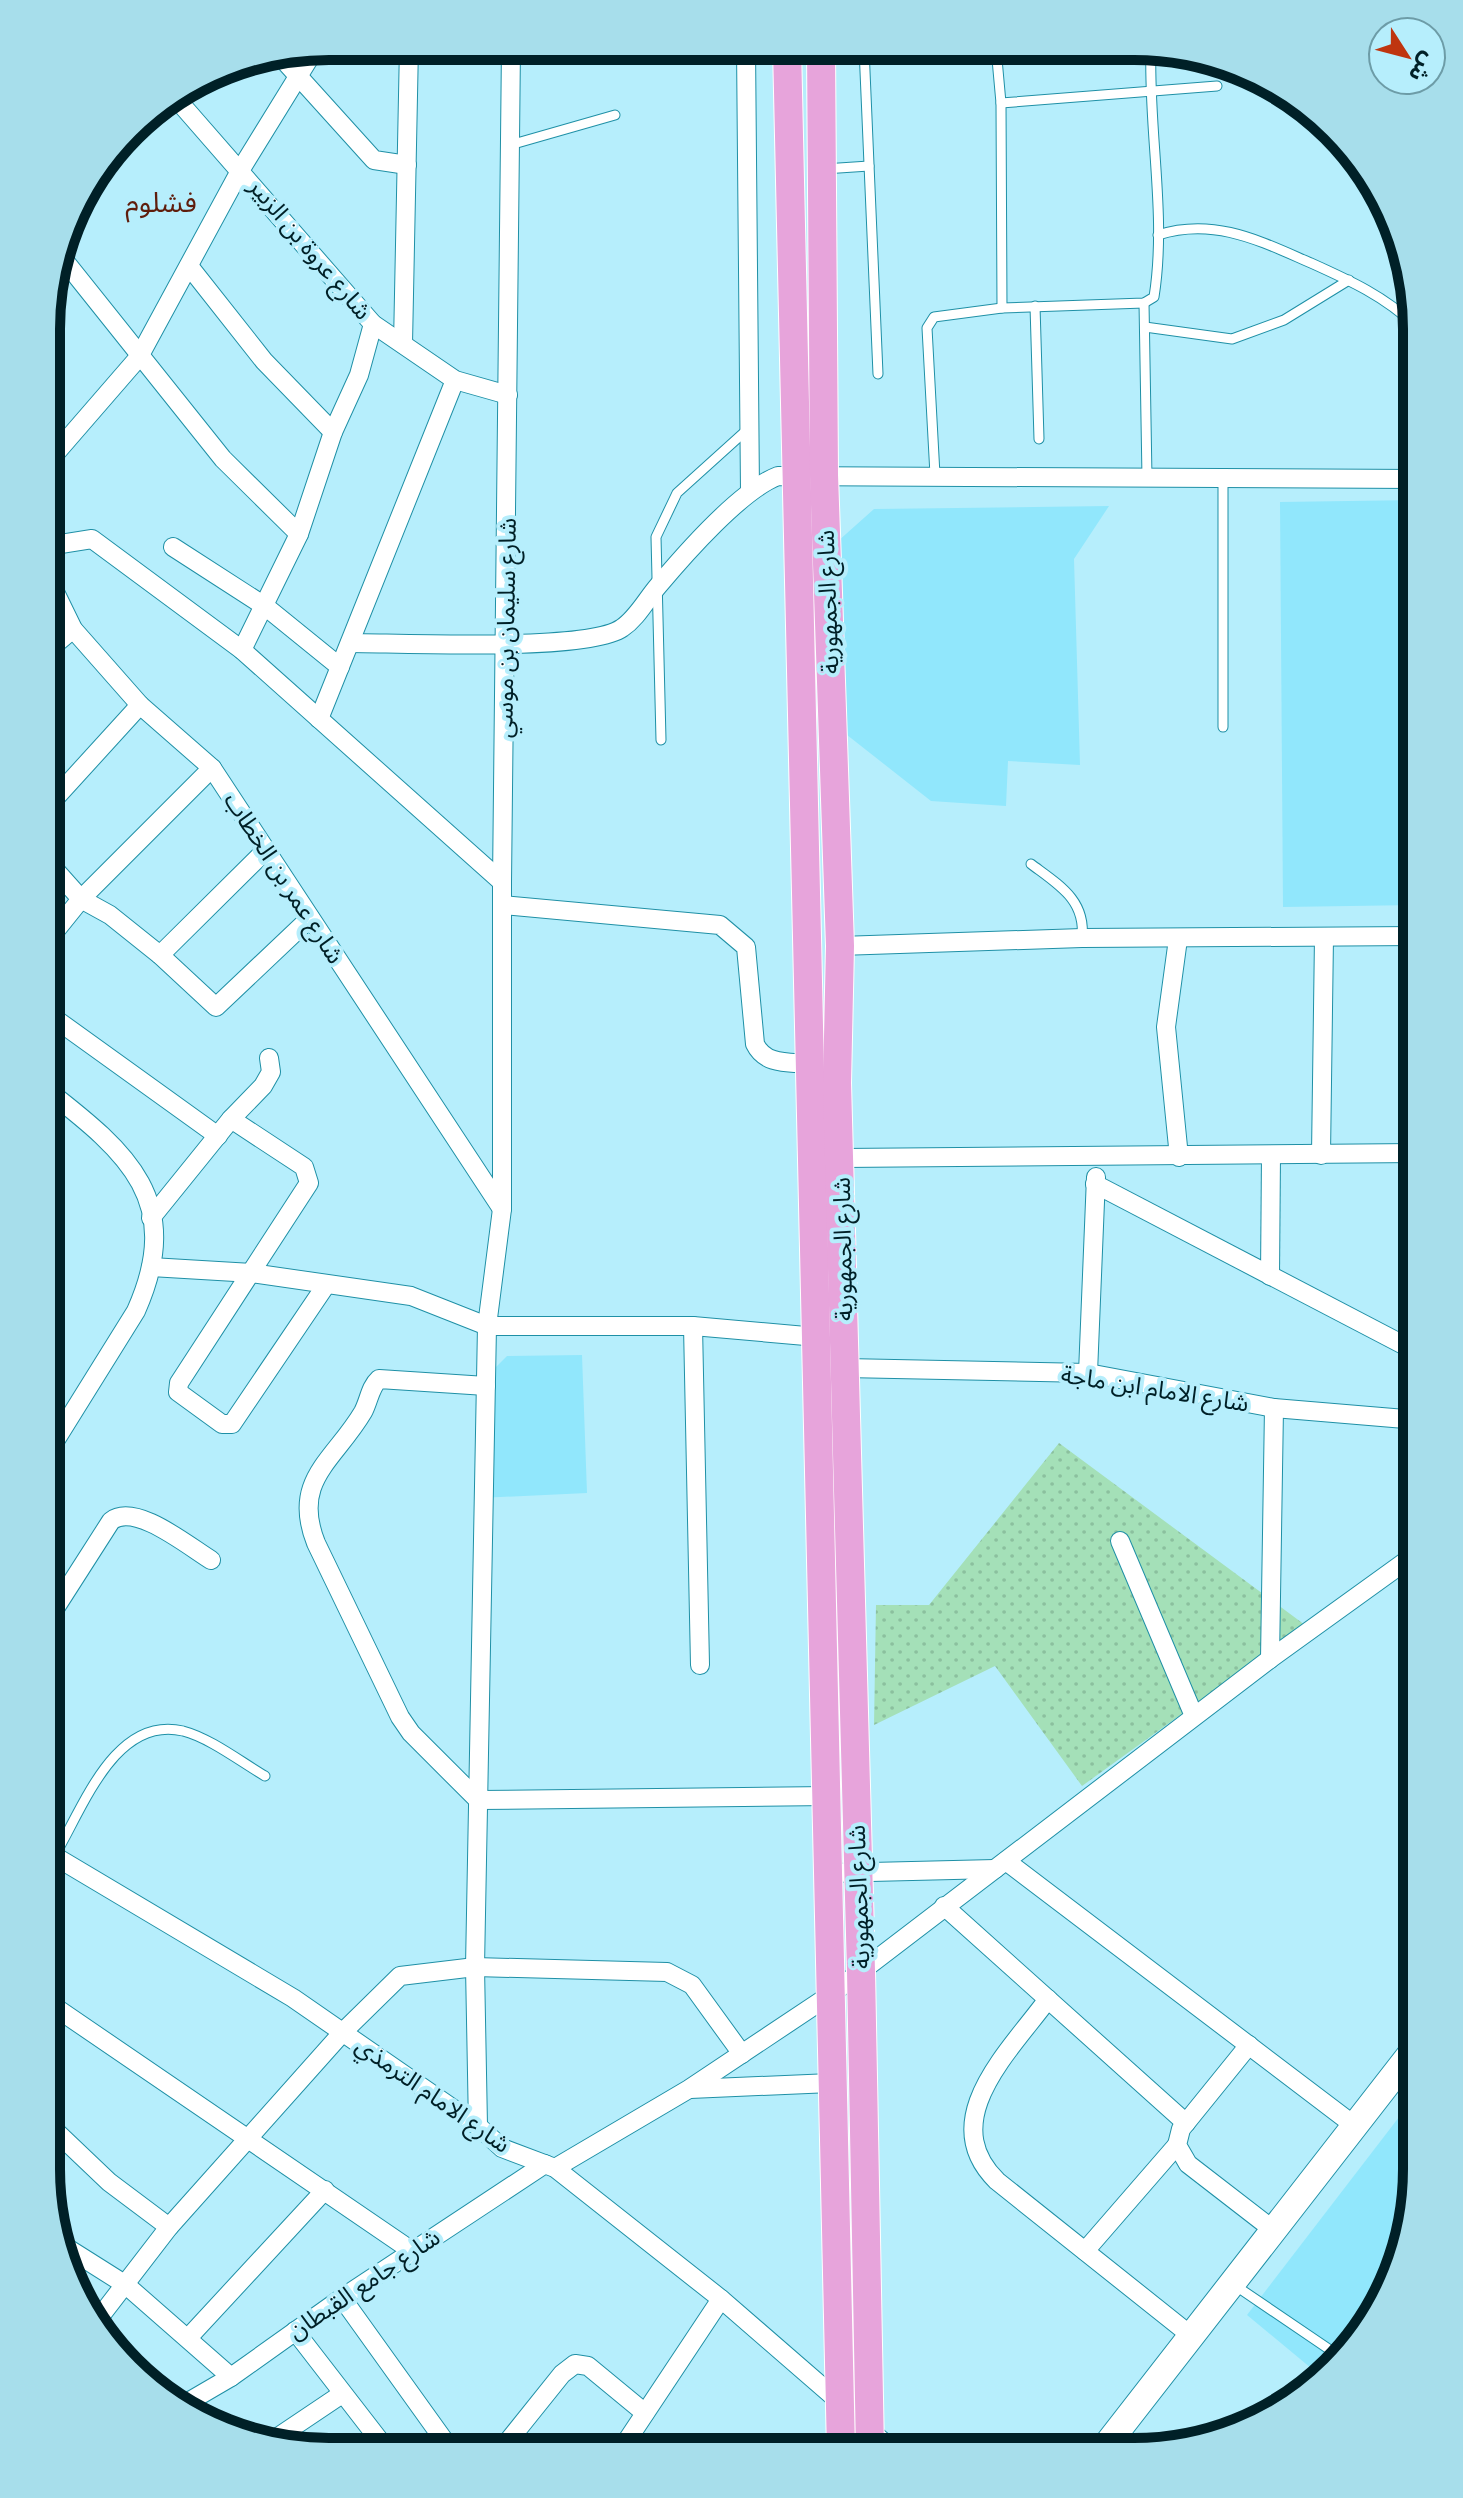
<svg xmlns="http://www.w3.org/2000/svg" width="1463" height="2498" font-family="Overpass,'Noto Sans Arabic',sans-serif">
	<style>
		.built { fill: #91e7fc }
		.grass { fill: url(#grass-dots) }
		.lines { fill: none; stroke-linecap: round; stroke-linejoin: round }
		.service-casing { stroke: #1f90a6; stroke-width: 11 }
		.minor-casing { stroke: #1f90a6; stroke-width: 20 }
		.secondary-casing { stroke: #1f90a6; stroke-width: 28 }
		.primary-casing { stroke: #fff; stroke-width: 30 }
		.service { stroke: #fff; stroke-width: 9 }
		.minor { stroke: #fff; stroke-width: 18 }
		.secondary { stroke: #fff; stroke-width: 26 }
		.primary { stroke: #e7a4db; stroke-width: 28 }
		.labels { text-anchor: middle; stroke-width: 8; stroke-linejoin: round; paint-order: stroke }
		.street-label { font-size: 24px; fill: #002027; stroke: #b6eefc }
		.quarter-label { font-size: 28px; fill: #5f1d0c; stroke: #b6eefc }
		.rim { fill: none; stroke: #002027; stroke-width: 10 }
	</style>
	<defs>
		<pattern id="grass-dots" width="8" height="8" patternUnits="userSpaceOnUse" patternTransform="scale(2)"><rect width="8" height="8" fill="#a4e0b8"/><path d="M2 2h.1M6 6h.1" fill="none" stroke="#8bc09e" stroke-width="1.8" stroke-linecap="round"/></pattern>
	</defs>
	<rect width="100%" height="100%" fill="#b6eefc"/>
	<!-- built -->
	<g class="built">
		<path d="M1417,500v405l-134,2 -3,-405z"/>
		<path d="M1109,506l-35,53 6,206 -72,-4 -2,45 -75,-5 -89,-70 -5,-189 37,-33z"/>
		<path d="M582,1355l5,138 -107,5 -3,-112 30,-30z"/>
		<path d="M1416,2095v93l-20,89 -37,64 -42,32 -70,-58z"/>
	</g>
	<!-- grass -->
	<path class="grass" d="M1059,1443l246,182 -223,161 -87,-120 -121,59 2,-120h53z"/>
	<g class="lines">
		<defs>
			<g id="service">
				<path d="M864,48l14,326"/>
				<path d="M996,48l5,55 1,205"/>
				<path d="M1001,103l216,-17"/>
				<path d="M510,145l105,-30"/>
				<path d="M824,169l45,-3"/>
				<path d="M1158,235c56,-18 102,6 153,28 40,18 73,33 105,63"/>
				<path d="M1144,303l3,175"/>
				<path d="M1035,306l4,133"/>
				<path d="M1145,327l87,12 52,-19 65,-40"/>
				<path d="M935,475l-8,-147 7,-11 68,-9 142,-5 10,-6c13,-82 -6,-167 -3,-249"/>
				<path d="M1223,727v-249"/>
				<path d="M661,740l-5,-203 21,-44 72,-65"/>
				<path d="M1031,864c28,21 55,36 51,74"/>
				<path d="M55,1855c28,-47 60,-140 128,-124 27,7 58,31 82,45"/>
				<path d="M1233,2284l106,72"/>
			</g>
			<g id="minor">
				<path d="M746,47l4,444"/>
				<path d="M280,56l94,104 33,5"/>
				<path d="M174,96l199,228 82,56 53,15"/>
				<path d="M60,255l163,204 76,75"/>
				<path d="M189,266l75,95 69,71"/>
				<path d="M403,344l6,-298"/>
				<path d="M48,462l91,-105 102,-188 74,-120"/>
				<path d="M48,546l44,-7 150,111 260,232"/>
				<path d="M173,547l93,60 74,60"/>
				<path d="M48,566l5,22 20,41 67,76 72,63 290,441"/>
				<path d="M350,643c50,0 238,9 272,-15 15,-10 24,-28 36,-42 26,-31 83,-96 120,-110l639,3"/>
				<path d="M48,650l25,-21"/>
				<path d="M242,650l57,-116 34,-102 26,-57 14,-51"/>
				<path d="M319,719l136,-339"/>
				<path d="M48,806l92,-101"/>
				<path d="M48,862l33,37 29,16 50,40 56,52 94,-89"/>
				<path d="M502,905l218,20 26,22 9,97c10,21 33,18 53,20"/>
				<path d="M1178,939l-12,88 13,130"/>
				<path d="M48,940l33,-41 131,-131"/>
				<path d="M840,946l242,-8 335,-2"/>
				<path d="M160,955l106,-105"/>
				<path d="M47,1013l171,123"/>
				<path d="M231,1119l73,48 5,16 -130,200 -1,9 44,32h10l94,-139"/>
				<path d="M1321,1155l3,-218"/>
				<path d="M842,1158l575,-5"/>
				<path d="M1095,1184l322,168"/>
				<path d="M151,1218l80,-99 32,-33 8,-14 -2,-14"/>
				<path d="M151,1267l101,6 159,23 76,30h206l124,11 5,5"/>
				<path d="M1270,1276l1,-121"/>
				<path d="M693,1326l7,339"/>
				<path d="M839,1361l6,7 243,5 186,35 143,12"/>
				<path d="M1088,1373l8,-196"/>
				<path d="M486,1386l-107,-7c-9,8 -10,22 -16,33 -29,49 -72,68 -47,131l84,174 11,16 67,67 351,-4"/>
				<path d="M47,1454l89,-143c49,-110 -8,-158 -89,-221"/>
				<path d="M1120,1541l74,175"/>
				<path d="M47,1621l64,-100c24,-19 77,25 100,39"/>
				<path d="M1270,1659l4,-251"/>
				<path d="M46,1851l247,147 185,128 24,22 53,20 166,131 121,105"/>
				<path d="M1006,1861l349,265"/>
				<path d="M829,1873l166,-4"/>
				<path d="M944,1906l242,217"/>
				<path d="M1048,1999c-38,52 -113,121 -51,182l192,153"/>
				<path d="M46,2001l366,250"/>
				<path d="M1249,2045l-68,84 -4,16 11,19 84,65"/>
				<path d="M690,2089l141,-6"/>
				<path d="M46,2122l63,60 60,45"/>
				<path d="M478,2126l-3,-159 12,-641 15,-117v-327l9,-835"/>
				<path d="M555,2168l134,-79 141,-94 440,-336 147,-106"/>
				<path d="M61,2244l65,41 105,92"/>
				<path d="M1085,2251l92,-106"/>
				<path d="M342,2298l109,152"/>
				<path d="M99,2318l70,-91 173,-194 58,-57 75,-9 192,5 25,13 50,69"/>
				<path d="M295,2331l92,119"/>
				<path d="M188,2338l137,-148"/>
				<path d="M183,2405l48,-28 111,-79 203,-134"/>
				<path d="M866,2427l28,24"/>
				<path d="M272,2441l70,-47"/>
				<path d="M501,2450l61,-76 13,-10 13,2 57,47"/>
				<path d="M620,2451l101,-152"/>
			</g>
			<path id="secondary" d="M1101,2452l315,-405"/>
			<g id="primary">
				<path d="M787,47l54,2404"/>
				<path d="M821,47l3,428 16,471 -3,137 24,888 9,480"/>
			</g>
		</defs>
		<!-- service casing -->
		<use href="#service" class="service-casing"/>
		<!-- minor casing -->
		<use href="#minor" class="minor-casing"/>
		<!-- secondary casing -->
		<use href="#secondary" class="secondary-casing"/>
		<!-- primary casing -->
		<use href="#primary" class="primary-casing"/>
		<!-- service -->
		<use href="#service" class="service"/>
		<!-- minor -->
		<use href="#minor" class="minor"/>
		<!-- secondary -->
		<use href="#secondary" class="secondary"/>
		<!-- primary -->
		<use href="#primary" class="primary"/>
	</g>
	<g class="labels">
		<!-- street labels -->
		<g class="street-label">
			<text transform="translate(310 249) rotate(50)" y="8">شارع عروة بن الزبير</text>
			<text transform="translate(828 602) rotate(-92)" y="8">شارع الجمهورية</text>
			<text transform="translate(506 628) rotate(-89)" y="8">شارع سليمان بن موسي</text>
			<text transform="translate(284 878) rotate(57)" y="8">شارع عمر بن الخطاب</text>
			<text transform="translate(843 1249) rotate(-91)" y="8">شارع الجمهورية</text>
			<text transform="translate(1155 1389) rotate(9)" y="8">شارع الامام ابن ماجة</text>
			<text transform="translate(859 1897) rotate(-92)" y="8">شارع الجمهورية</text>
			<text transform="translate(433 2095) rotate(35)" y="8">شارع الامام الترمذي</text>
			<text transform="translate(364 2284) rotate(-34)" y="8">شارع جامع القبطان</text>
		</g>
		<!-- quarter labels -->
		<g class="quarter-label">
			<text x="161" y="212">فشلوم</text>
		</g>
	</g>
	<!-- crop -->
	<path d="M0 0H1463V2498H0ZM329 60H1134A269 269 0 0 1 1403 329V2169A269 269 0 0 1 1134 2438H329A269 269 0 0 1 60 2169V329A269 269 0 0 1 329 60Z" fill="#a7deeb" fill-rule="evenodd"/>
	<path class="rim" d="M329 60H1134A269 269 0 0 1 1403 329V2169A269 269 0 0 1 1134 2438H329A269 269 0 0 1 60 2169V329A269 269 0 0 1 329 60Z"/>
	<!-- north arrow -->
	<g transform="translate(1407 56) rotate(126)"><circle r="38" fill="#b6eefc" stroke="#6d9ca7" stroke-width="2"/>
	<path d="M0-6L14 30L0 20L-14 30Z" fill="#bf350f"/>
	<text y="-12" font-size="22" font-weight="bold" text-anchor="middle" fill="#002027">ش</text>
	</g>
</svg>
